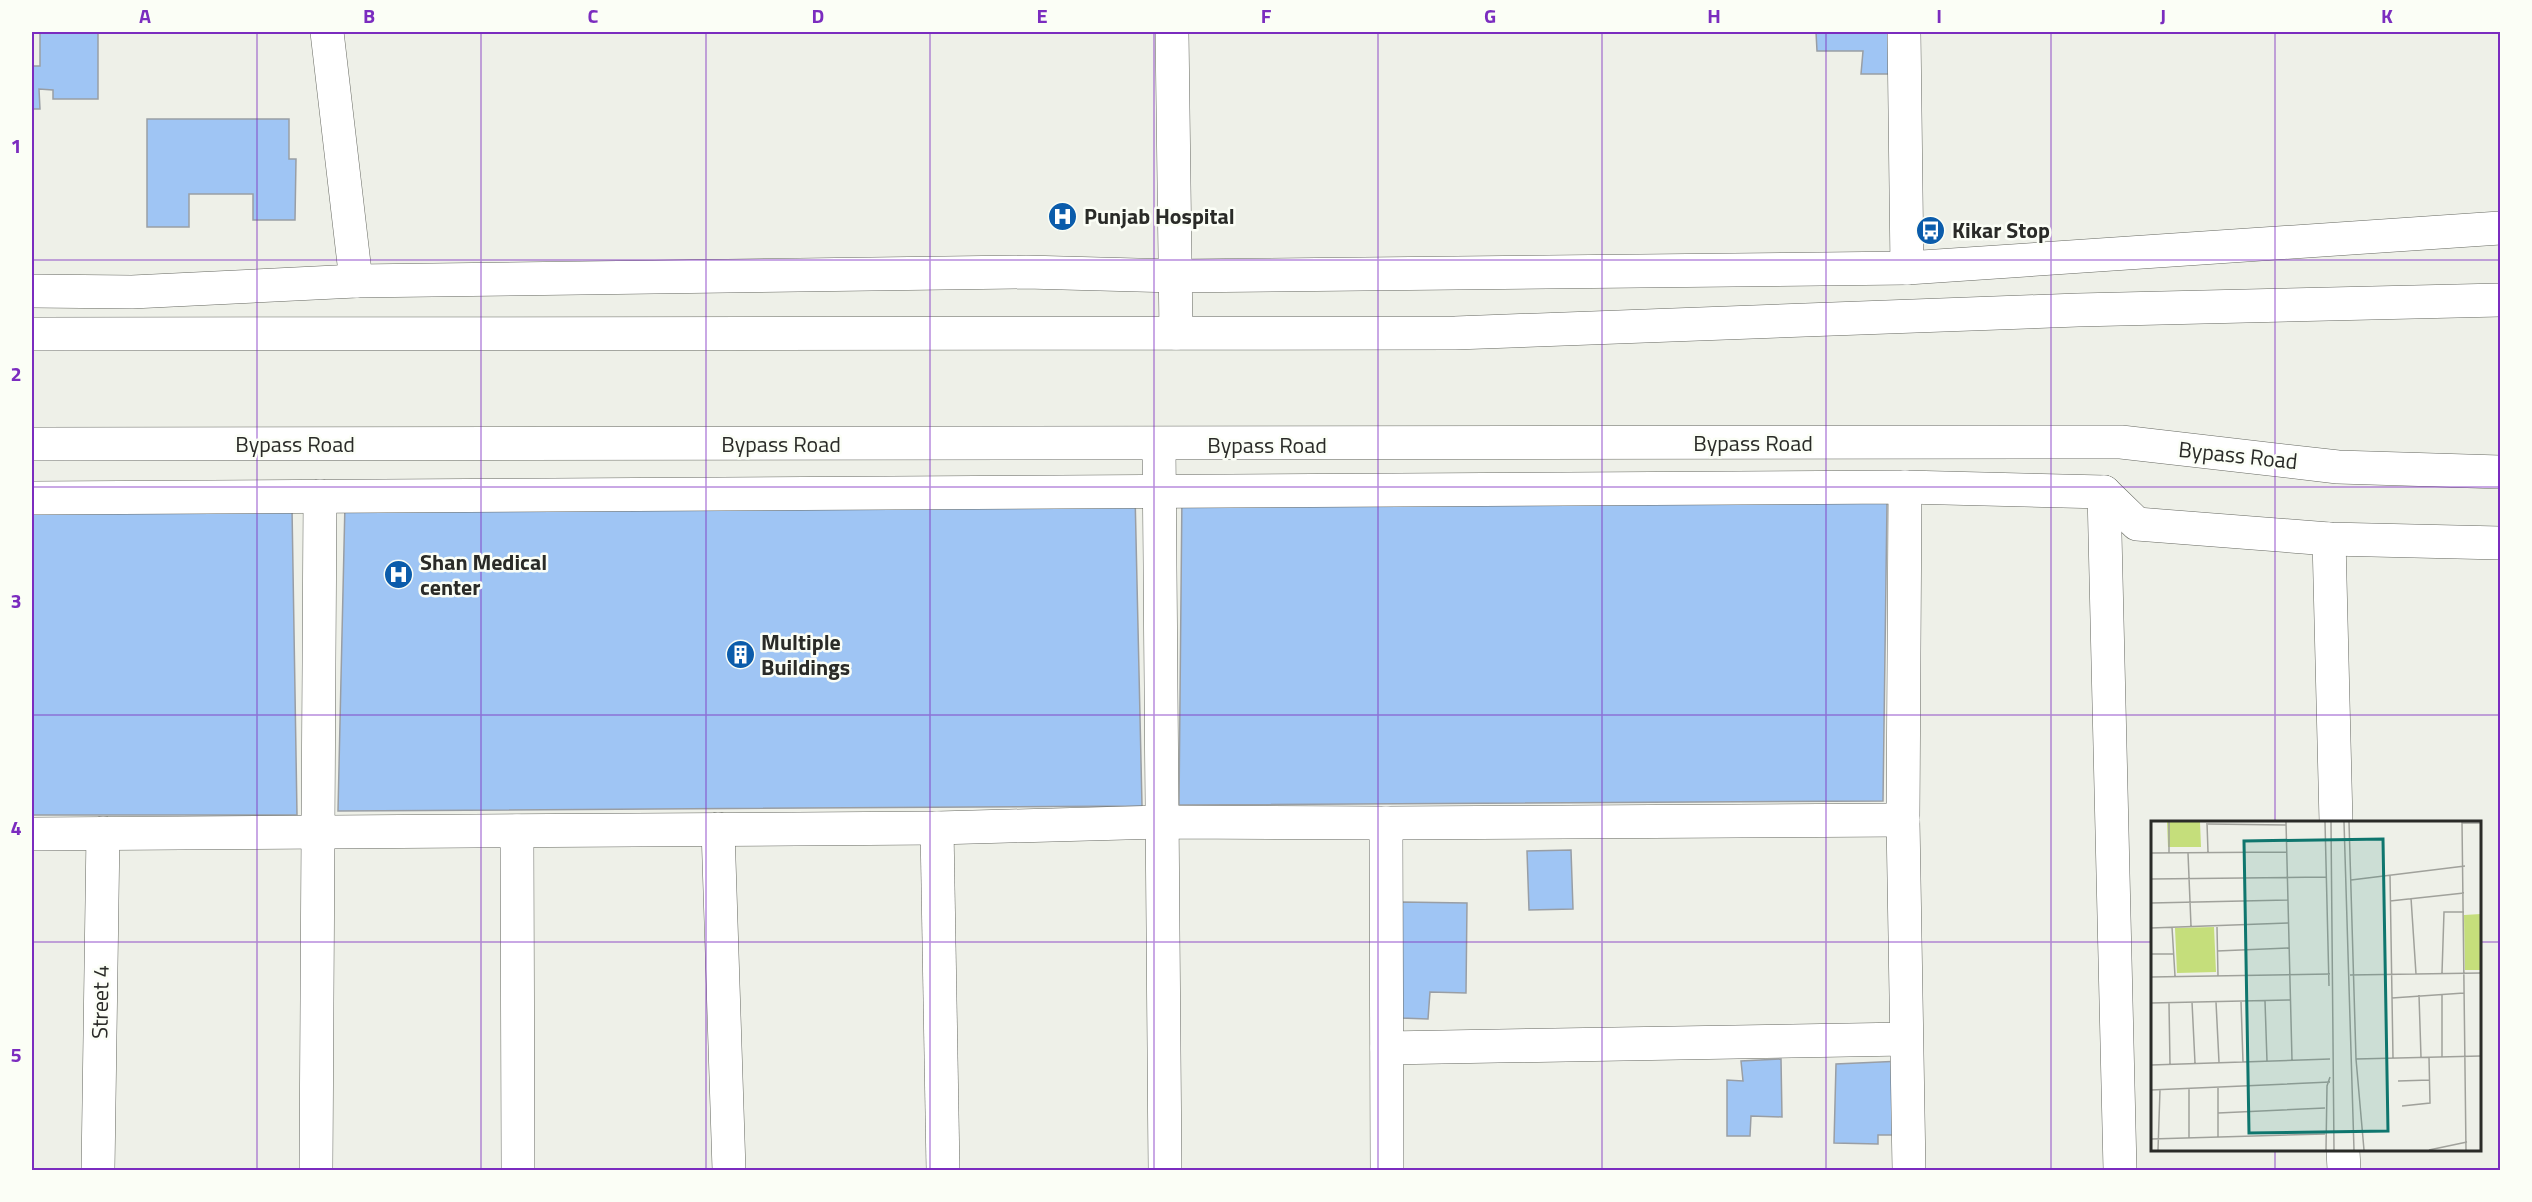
<svg xmlns="http://www.w3.org/2000/svg" width="2532" height="1202" font-family="'Titillium Web',sans-serif">
	<style>
		.building { fill: #9fc5f4; stroke: #999ea4; stroke-width: 1.5 }
		.lines { fill: none; stroke-linecap: round; stroke-linejoin: round }
		.minor-casing { stroke: #666861; stroke-width: 34 }
		.major-casing { stroke: #666861; stroke-width: 34 }
		.minor { stroke: #fff; stroke-width: 33 }
		.major { stroke: #fff; stroke-width: 33 }
		.grid { fill: none; stroke: #7b2cbf; stroke-width: 1.5; stroke-opacity: 0.55 }
		.labels { text-anchor: middle; stroke-width: 5; stroke-linejoin: round; paint-order: stroke }
		.poi-label { font-size: 22px; font-weight: bold; fill: #2a2b28; stroke: #fbfef6; text-anchor: start }
		.street-label { font-size: 22px; fill: #2a2b28; stroke: #fbfef6 }
		.inset-road { fill: none; stroke: #a0a19b; stroke-width: 1.5 }
		.view { fill: #0f766e; fill-opacity: 0.15; stroke: #0f766e; stroke-width: 3 }
		.inset-edge { fill: none; stroke: #2a2b28; stroke-width: 3 }
		.neatline { fill: none; stroke: #7b2cbf; stroke-width: 2 }
		.grid-label { font-size: 20px; text-anchor: middle; font-weight: bold; fill: #7b2cbf }
	</style>
	<rect width="100%" height="100%" fill="#eef0e8"/>
	<!-- building -->
	<g class="building">
		<path d="M40,32h58v67h-45v-9l-14,-1 1,20h-8v-43h8z"/>
		<path d="M1816,32h75v42h-30l2,-23h-46z"/>
		<path d="M147,119h142v40h7l-1,61h-42v-26h-64v33h-42z"/>
		<path d="M1182,491l705,12 -4,298 -704,4z"/>
		<path d="M1135,493l7,313 -804,5 7,-308z"/>
		<path d="M292,508l5,307h-265v-305z"/>
		<path d="M1571,850l2,59 -44,1 -2,-59z"/>
		<path d="M1401,902l66,1 -1,90 -36,-1 -2,27 -27,-1z"/>
		<path d="M1781,1059l1,58 -31,-1 -1,20h-23v-56l16,1 -2,-20z"/>
		<path d="M1902,1061l2,74h-26v9l-44,-1 2,-79z"/>
	</g>
	<g class="lines">
		<defs>
			<g id="minor">
				<path d="M327,32l29,249"/>
				<path d="M1172,32l4,301"/>
				<path d="M1904,32l3,236"/>
				<path d="M32,291l100,1 224,-11 670,-9 149,4 732,-8 593,-40"/>
				<path d="M1159,445l6,725"/>
				<path d="M1905,487l-2,333 6,350"/>
				<path d="M2104,492l16,678"/>
				<path d="M32,498l1873,-11 199,5 33,32 192,15 171,4"/>
				<path d="M2329,539l7,283"/>
				<path d="M1386,823l1,347"/>
				<path d="M937,828l6,342"/>
				<path d="M718,829l11,341"/>
				<path d="M517,831l1,339"/>
				<path d="M32,834l905,-6 225,-6 224,1 517,-3"/>
				<path d="M1387,1048l519,-9"/>
				<path d="M2343,1150l1,20"/>
				<path d="M98,1170l5,-337"/>
				<path d="M316,1170l4,-674"/>
			</g>
			<g id="major">
				<path d="M32,334l1423,-1 623,-23 422,-10"/>
				<path d="M32,444l2089,-2 217,25 162,5"/>
			</g>
		</defs>
		<!-- minor casing -->
		<use href="#minor" class="minor-casing"/>
		<!-- major casing -->
		<use href="#major" class="major-casing"/>
		<!-- minor -->
		<use href="#minor" class="minor"/>
		<!-- major -->
		<use href="#major" class="major"/>
	</g>
	<!-- grid -->
	<path class="grid" d="M257,32v1138M481,32v1138M706,32v1138M930,32v1138M1154,32v1138M1378,32v1138M1602,32v1138M1826,32v1138M2051,32v1138M2275,32v790M32,260h2468M32,487h2468M32,715h2468M32,942h2120M2480,942h20M2275,1150v20"/>
	<!-- icons -->
	<defs>
		<symbol id="hospital-disc" viewBox="-11 -11 22 22"><circle r="9.5" fill="#0b5cab" stroke="#fbfef6"/><path d="M-5-5h3v3.5h4V-5h3V5h-3V1.5h-4V5h-3Z" fill="#fff"/></symbol>
		<symbol id="bus-disc" viewBox="-11 -11 22 22"><circle r="9.5" fill="#0b5cab" stroke="#fbfef6"/><path d="M-5-6H5V4H4V6H2V4H-2V6H-4V4H-5ZM-3.5-4V0h7V-4ZM-3.5 1.2v1.5H-2V1.2ZM2 1.2v1.5H3.5V1.2Z" fill="#fff"/></symbol>
		<symbol id="building-disc" viewBox="-11 -11 22 22"><circle r="9.5" fill="#0b5cab" stroke="#fbfef6"/><path d="M-4-6H4V6H1V3H-1V6H-4ZM-2.5-4.3h1.7v1.8h-1.7ZM.8-4.3h1.7v1.8H.8ZM-2.5-1h1.7V.8h-1.7ZM.8-1h1.7V.8H.8Z" fill="#fff"/></symbol>
	</defs>
	<g fill-rule="evenodd">
		<use href="#hospital-disc" x="1046" y="200" width="33" height="33"/>
		<use href="#bus-disc" x="1914" y="214" width="33" height="33"/>
		<use href="#hospital-disc" x="382" y="558" width="33" height="33"/>
		<use href="#building-disc" x="724" y="638" width="33" height="33"/>
	</g>
	<g class="labels">
		<!-- poi labels -->
		<g class="poi-label">
			<text x="1084" y="224">Punjab Hospital</text>
			<text x="1952" y="238">Kikar Stop</text>
			<text x="420" y="570">Shan Medical<tspan x="420" dy="25">center</tspan></text>
			<text x="761" y="650">Multiple<tspan x="761" dy="25">Buildings</tspan></text>
		</g>
		<!-- street labels -->
		<g class="street-label">
			<text x="1753" y="451">Bypass Road</text>
			<text x="295" y="452">Bypass Road</text>
			<text x="781" y="452">Bypass Road</text>
			<text x="1267" y="453">Bypass Road</text>
			<text transform="translate(2238 455) rotate(6)" y="8">Bypass Road</text>
			<text transform="translate(100 1002) rotate(-89)" y="8">Street 4</text>
		</g>
	</g>
	<!-- overview -->
	<g transform="translate(2151 821)">
		<rect width="330" height="330" fill="#eef0e8"/>
		<path d="M16,1h33l1,25h-33zM330,93v56h-16l-1,-55zM63,106l2,45 -39,1 -2,-45z" fill="#c5de7b"/>
		<path class="inset-road" d="M18,1v31M135,1l6,238M174,1l4,164M180,1l3,328M193,1l10,328M198,1l7,237 8,91M311,1l4,328M56,2l1,29M311,2h19M57,3l78,1M0,32l136,-1M37,32l3,73M239,54l3,183M0,58l175,-2M200,59l114,-14M260,77l5,76M239,80l74,-8M0,82l137,-3M21,106l3,49M66,106l1,49M0,107l138,-5M66,130l72,-3M0,133h22M291,152l2,-61h20M199,154l131,-2M0,156l179,-3M268,174l2,62M291,174v62M241,177l72,-5M90,180l2,61M114,180l2,60M41,181l3,61M65,181l3,60M0,182l140,-3M18,182l1,61M205,238l125,-3M0,244l179,-6M247,260l32,-1M38,268v49M0,269l179,-8M251,285l28,-3 -1,-46M67,292l107,-5M67,316v-50M0,318l174,-5M7,329l2,-60M175,329l1,-64 3,-9M278,329l38,-8"/>
		<path class="view" d="M232,18l5,292 -139,2 -5,-292z"/>
		<rect width="330" height="330" class="inset-edge"/>
	</g>
	<!-- border -->
	<rect width="2532" height="1202" fill="none" stroke="#fbfef6" stroke-width="66"/>
	<rect x="33" y="33" width="2466" height="1136" class="neatline"/>
	<g class="grid-label">
		<text x="145" y="23">A</text>
		<text x="369" y="23">B</text>
		<text x="593" y="23">C</text>
		<text x="818" y="23">D</text>
		<text x="1042" y="23">E</text>
		<text x="1266" y="23">F</text>
		<text x="1490" y="23">G</text>
		<text x="1714" y="23">H</text>
		<text x="1939" y="23">I</text>
		<text x="2163" y="23">J</text>
		<text x="2387" y="23">K</text>
		<text x="16" y="153">1</text>
		<text x="16" y="381">2</text>
		<text x="16" y="608">3</text>
		<text x="16" y="835">4</text>
		<text x="16" y="1062">5</text>
	</g>
</svg>
